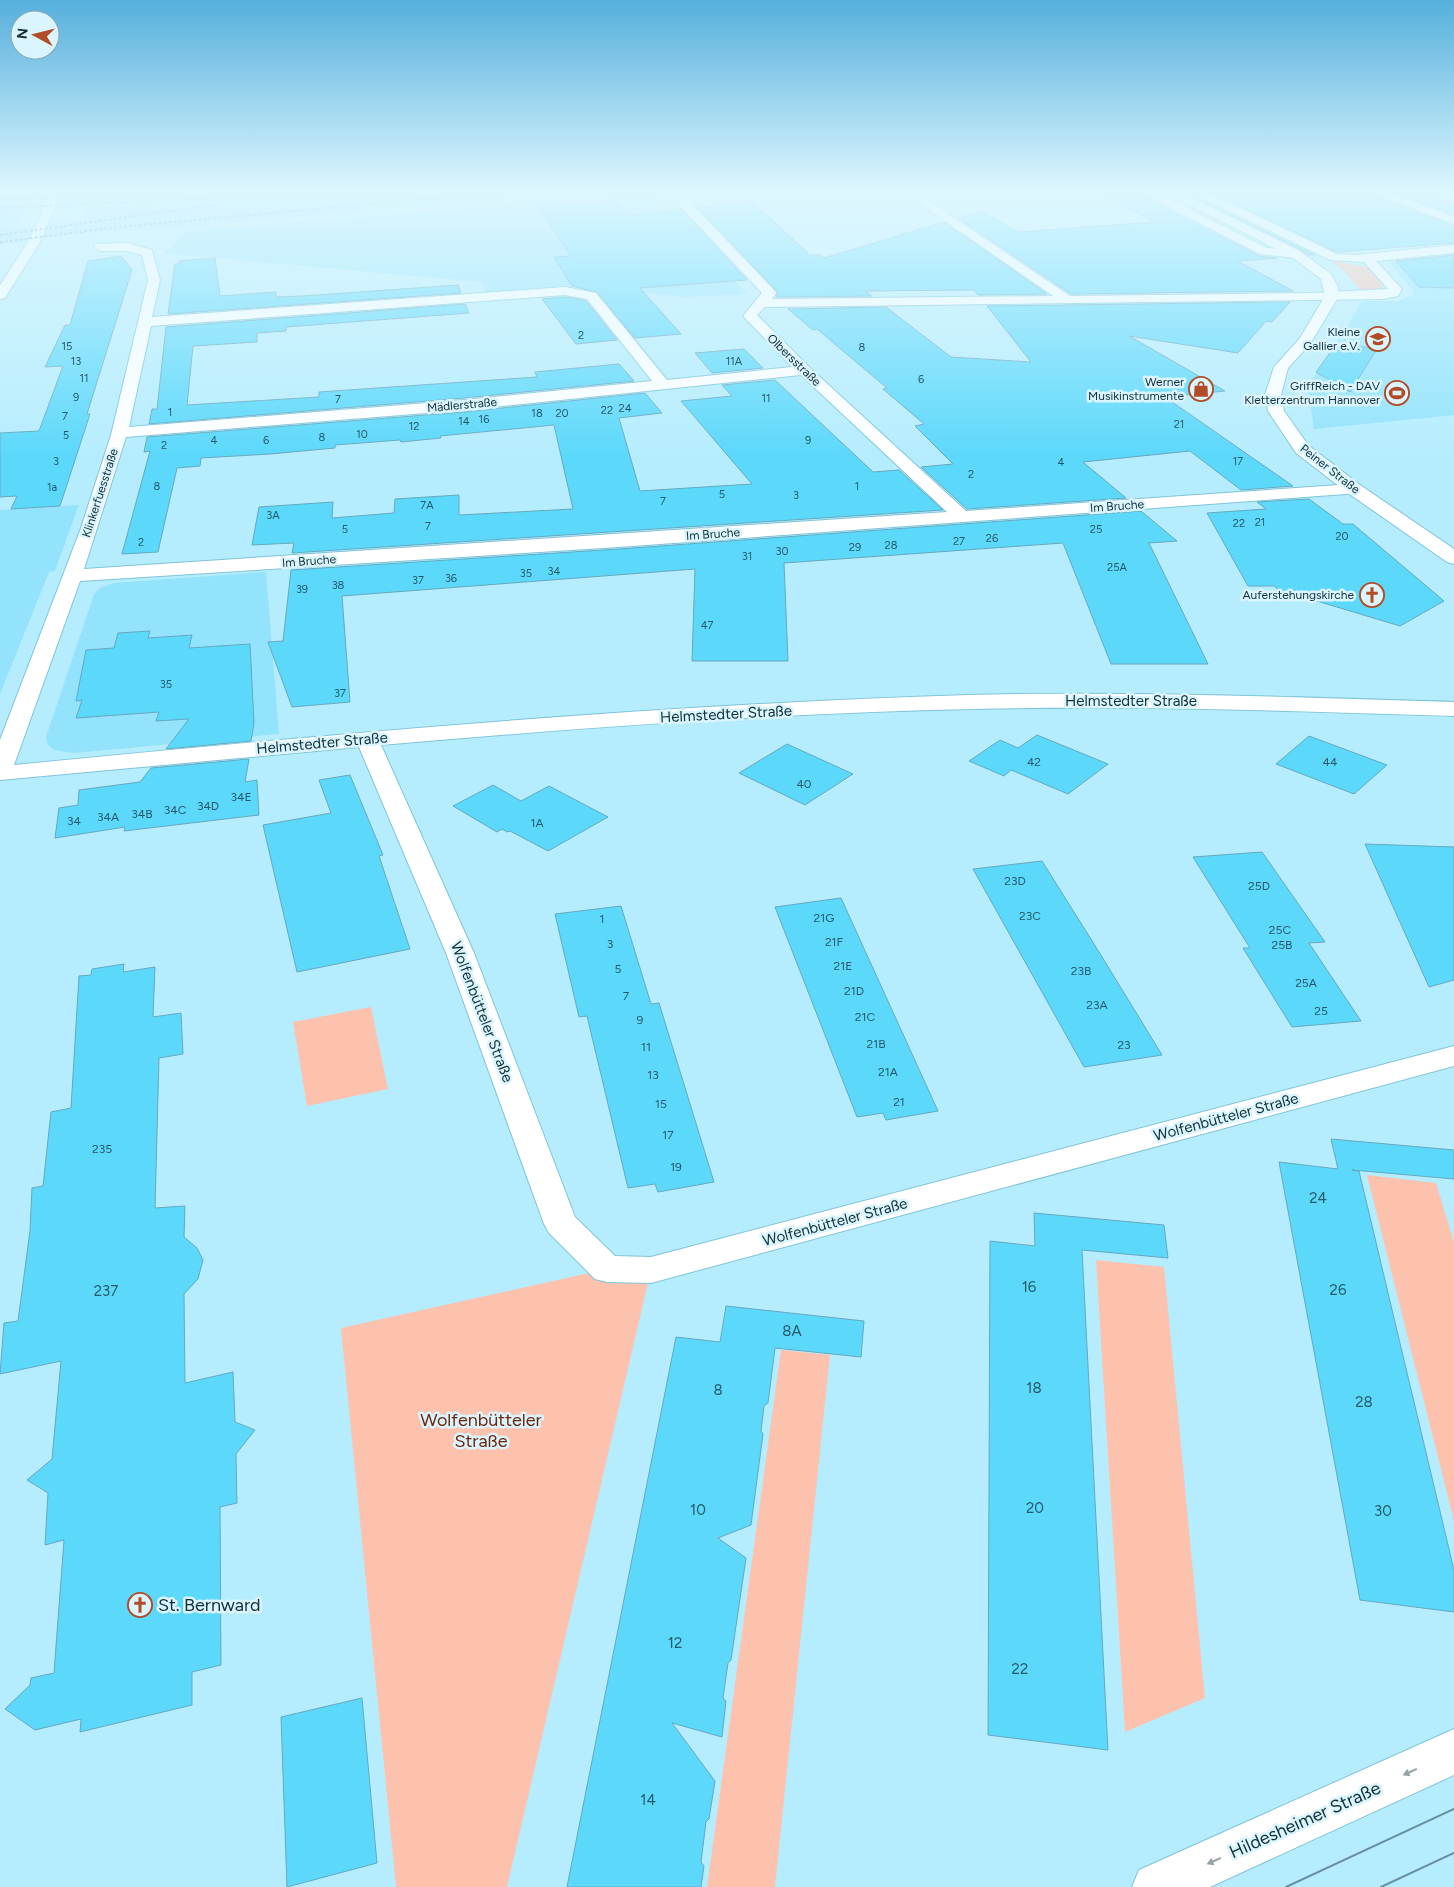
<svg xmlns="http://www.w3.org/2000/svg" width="1454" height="1887" font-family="Figtree,sans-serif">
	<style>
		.built { fill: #93e3fc; fill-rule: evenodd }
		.green { fill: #fdc2ae }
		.building { fill: #5cd8fb; stroke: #65a9be }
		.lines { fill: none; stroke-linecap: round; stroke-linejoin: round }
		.minor-casing { stroke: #7fc4d9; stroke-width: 2 }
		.tertiary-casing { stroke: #7fc4d9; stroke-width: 2 }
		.secondary-casing { stroke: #7fc4d9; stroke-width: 2 }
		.trunk-casing { stroke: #7fc4d9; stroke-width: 2 }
		.minor { fill: #fff; fill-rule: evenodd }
		.tertiary { fill: #fff; fill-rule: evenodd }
		.secondary { fill: #fff; fill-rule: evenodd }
		.trunk { fill: #fff; fill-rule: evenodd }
		.tram { stroke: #66909e; stroke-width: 2 }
		.rail { stroke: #66909e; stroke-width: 2; stroke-dasharray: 2.5 2.5; stroke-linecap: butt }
		.oneway { fill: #95a2a6 }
		.labels { text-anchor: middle; stroke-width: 5; stroke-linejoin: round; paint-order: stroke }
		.far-number-label { font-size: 11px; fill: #255a6a }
		.far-poi-label { font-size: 12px; fill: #133039; stroke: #daf5fe; text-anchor: end }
		.far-street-label { font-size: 12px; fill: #133039; stroke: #daf5fe }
		.number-label { font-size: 12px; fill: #255a6a }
		.street-label { font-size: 15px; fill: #133039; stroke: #daf5fe }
		.near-number-label { font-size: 15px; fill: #255a6a }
		.near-park-label { font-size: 18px; fill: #6f280d; stroke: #daf5fe }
		.near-poi-label { font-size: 18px; fill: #133039; stroke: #daf5fe; text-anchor: start }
		.near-street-label { font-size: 18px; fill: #133039; stroke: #daf5fe }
	</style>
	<rect width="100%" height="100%" fill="#b6edfe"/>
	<!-- built -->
	<g class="built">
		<path d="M0,191h601l-435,37 -89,5 -77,12zM87,207l-5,13 -72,10 17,-20z"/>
		<path d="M656,193l91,101 -64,3 -99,-11 -97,7 -5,-11 -318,-29 22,-21z"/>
		<path d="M1454,256v159l-140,14 -6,-41 5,-10 40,-60 7,-15 3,-2h34l16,-6v-4l-24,-29z"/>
		<path d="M79,505l-24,66 -6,1 -49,122v-184z"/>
		<path d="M266,572l13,162 -205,19 -20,-3 -6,-5 -2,-8 48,-143 6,-6 14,-5z"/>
	</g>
	<!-- green -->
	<g class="green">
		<path d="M1330,260l37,7 16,18 -4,5 -17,2 -19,-22z"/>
		<path d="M371,1007l17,82 -81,17 -14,-84z"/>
		<path d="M1367,1175l69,8 18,59v279z"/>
		<path d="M1096,1260l68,7 41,431 -80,34z"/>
		<path d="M607,1269l44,1 -144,617h-111l-55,-559z"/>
		<path d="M781,1350l49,5 -55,532h-68z"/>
	</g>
	<!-- building -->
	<g class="building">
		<path d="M1096,191h42l2,4 119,61 18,2 -39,3 55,30 -222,3 -113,-76 24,-7 36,21 136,-10z"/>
		<path d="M1181,191h8l2,4 124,60h-6z"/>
		<path d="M1208,191h161l2,4 83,31v17l-117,9z"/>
		<path d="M1389,191h27l38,14v10z"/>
		<path d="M616,201l12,15 53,-7 66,71 -107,8 41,46 -46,4 -38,-46 -25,-6 -18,-29 17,-1 -34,-50z"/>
		<path d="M752,201l58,54h10l4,3 120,-36 103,72 -69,1 -4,-5 -109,1 7,5 -96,1 2,-5 -3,-3 -77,-81z"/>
		<path d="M1454,255v33l-35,-1 -23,-26z"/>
		<path d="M121,256l11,14 -45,144h3l-30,92 -49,3 6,-13 -17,1v-64l39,-2 24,-65 -18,1 20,-42h5l18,-64z"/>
		<path d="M215,258l5,38 56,-4v5l26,-1 156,-11 3,8 -293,21 7,-50h4v-3z"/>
		<path d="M567,297l19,4 31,39 -41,4 -34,-45z"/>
		<path d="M1290,302l-18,20 -6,-1 -28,32 -109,-17 96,55 -60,6 128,89 -52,4 -51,-39 -107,11 43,36 -159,11 -46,-42 32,-3 -38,-38 9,-2 -41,-35 4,-1 -70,-59 -4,1 -25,-21 98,-2 65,50 80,5 -44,-56z"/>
		<path d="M465,304l4,9 -183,14v4l-29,2v9l-64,4 -6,59 132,-8v-5l218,-15 -2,-5 84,-8 15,17 -170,17 -315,26 3,-15h5l9,-82z"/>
		<path d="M1337,343l40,6 -27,43 -34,-20z"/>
		<path d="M744,349l19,19 -51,5 -17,-20z"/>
		<path d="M775,380l98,92 26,-2 44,40 -651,43 2,-10 -42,2 7,-38 74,-5 -1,16 62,-5 1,-14 64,-4v20l114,-6 -19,-84 -114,11 1,2 -40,4 -1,-2 -65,5v3l-65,6 -69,4 -1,8 -23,2 -19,84 -36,2 28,-103 -6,1 3,-15 317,-25 181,-19 17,20 -43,5 21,73 112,-7 -71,-83 51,-5 -10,-11z"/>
		<path d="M1309,499l34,25h10l91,77 -44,25 -123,-37 -2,-3h-27l-41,-73 59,-4 -9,-7z"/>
		<path d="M1141,511l36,30 -28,2 59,121h-97l-48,-121 -279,20 4,98h-96l3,-92 -353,27 8,106 -58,5 -24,-65 15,-1 8,-71 328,-21z"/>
		<path d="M150,631l-2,7 44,-3 -3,13 61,-4 4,79 -3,18 -85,8 23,-30 -33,2 3,-9 -83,6 6,-18 -6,1 10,-51 28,-2 4,-15z"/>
		<path d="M1037,735l71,29 -40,30 -57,-24 -7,6 -35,-15 31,-21 18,8z"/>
		<path d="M1309,736l78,29 -33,29 -78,-30z"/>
		<path d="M787,744l66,30 -48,31 -66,-32z"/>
		<path d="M249,759l-4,23 12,-2 2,35 -135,16 1,-4 -70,11 4,-30 19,-3 1,-15 61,-8 11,-14z"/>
		<path d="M350,775l33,80 -4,1 31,93 -113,23 -34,-147 68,-12 -12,-33z"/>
		<path d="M493,785l28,16 28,-15 59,31 -60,34 -38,-20 -3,1 -5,-3 -5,3 -44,-26z"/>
		<path d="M1365,844l89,3v133l-25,7z"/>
		<path d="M1262,852l63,90 -16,1 52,78 -69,6 -49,-79h7l-57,-91z"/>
		<path d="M1042,861l57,91 63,103 -78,12 -111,-198z"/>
		<path d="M841,898l97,213 -52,9 -3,-7 -26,4 -82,-210z"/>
		<path d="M621,906l30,98 8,-1 55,179 -56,10 -3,-8 -27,4 -41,-172 -8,1 -24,-103z"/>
		<path d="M124,964l-1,8 32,-5 -2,50 28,-4 2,41 -24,4 -4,150 30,-2 -1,31 13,11 6,12 -5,19 -14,15 1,89 48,-11 2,50 20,8 -19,24 1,49 -17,4 1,158 -29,7v33l-112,27 1,-13 -46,11 -30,-21 25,-24 1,-7 23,-5 10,-133 -19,5 3,-52 -21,-13 25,-21 9,-98 -61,13 4,-51 14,-2 12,-90 2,-43 11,-2 8,-74 20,-4 8,-132 12,-1 1,-6z"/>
		<path d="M1331,1139l123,11v29l-102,-9 7,1 95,399v42l-94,-12 -81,-438 59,7z"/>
		<path d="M1034,1213l130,12 4,33 -86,-8 26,500 -120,-15 2,-494 45,5z"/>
		<path d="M726,1306l138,15 -3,36 -86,-9 -7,55 -4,3 -3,25 2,3 -12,91 -33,13 28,20 -15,102 -3,3 -5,35 3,3 -4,36 -50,-14 43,58 -6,38 -3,3 -5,40 3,4 -3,21h-134l109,-550 44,5z"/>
		<path d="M362,1698l15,165 -90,24 -6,-170z"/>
	</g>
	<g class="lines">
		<defs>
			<g id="minor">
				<path d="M699,191h35l-5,3 -43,4 88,92 2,3 -4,6 281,-3 -151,-105h12l156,105 242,-3 76,-4 -24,-27 -34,-2 -138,-67 -1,-2h13l133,63 19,1 98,-10v8l-78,8 26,28 -4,7 -15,3 -618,8 -8,8 52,52 157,144 388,-27 6,1 3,4 -3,4 -741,54 -539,34 -66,184c318,-31 635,-60 954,-70 162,-4 324,2 486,7v14c-160,-5 -320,-11 -480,-7 -198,4 -396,19 -593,36l93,208 101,264 40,39 36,1 803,-211v20l-803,217 -44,-1 -12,-3 -46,-46 -5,-9 -98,-271 -87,-206 -359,33v-40l81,-212 30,-93 37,-155 -6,-25 -15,-4h-27l-6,-4 2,-3 32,-1 24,7 8,30 -8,37 413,-30 31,6 71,87 125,-13 -49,-51 19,-23 -91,-97 6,-3zM565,295l22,4 65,82 -188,19 -335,27 22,-101zM801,375l146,137 -863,57 42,-132 338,-27z"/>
				<path d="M1140,191h13l114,57 29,2 6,4 -6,4 -36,-4 -119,-61z"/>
				<path d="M1371,191h14l69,26v7l-82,-31z"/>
			</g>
			<path id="tertiary" d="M1165,191h13l122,60 31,23 7,13 1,9 -29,48 -22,24 -7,27 3,16 24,34 52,40 94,64v15l-7,-2 -99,-69 -52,-40 -28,-42 -3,-16 9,-28 26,-29 25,-42 -4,-17 -29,-22 -126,-64z"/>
			<path id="secondary" d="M1454,1729v46l-244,112h-78l7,-17z"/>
			<path id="trunk" d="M52,191h10l-22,51 -35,56 -5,1v-14l28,-43z"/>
		</defs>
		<!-- minor casing -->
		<use href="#minor" class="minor-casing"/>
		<!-- tertiary casing -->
		<use href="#tertiary" class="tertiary-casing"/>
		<!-- secondary casing -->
		<use href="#secondary" class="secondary-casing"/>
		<!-- trunk casing -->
		<use href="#trunk" class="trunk-casing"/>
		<!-- minor -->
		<use href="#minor" class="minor"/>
		<!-- tertiary -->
		<use href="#tertiary" class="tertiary"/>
		<!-- secondary -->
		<use href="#secondary" class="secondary"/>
		<!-- trunk -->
		<use href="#trunk" class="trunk"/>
		<!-- tram -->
		<g class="tram">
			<path d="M1286,1887l168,-78"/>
			<path d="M1381,1887l73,-34"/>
		</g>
		<!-- rail -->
		<g class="rail">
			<path d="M0,200l170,-9"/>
			<path d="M0,208l363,-17"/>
			<path d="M0,235l220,-31"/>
			<path d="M0,242l119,-15 392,-36"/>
		</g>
	</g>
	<!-- one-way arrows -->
	<defs><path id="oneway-solid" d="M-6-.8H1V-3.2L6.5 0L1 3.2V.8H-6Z" transform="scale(1.25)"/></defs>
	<g class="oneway">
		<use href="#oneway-solid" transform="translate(1410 1772) rotate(156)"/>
		<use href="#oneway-solid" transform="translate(1214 1861) rotate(156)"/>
	</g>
	<!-- sky -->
	<linearGradient id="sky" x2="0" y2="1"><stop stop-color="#55afdc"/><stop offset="0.42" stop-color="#def7ff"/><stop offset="1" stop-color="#def7ff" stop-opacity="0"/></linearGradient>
	<rect width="1454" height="455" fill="url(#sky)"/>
	<!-- icons -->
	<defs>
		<symbol id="school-ring" viewBox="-11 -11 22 22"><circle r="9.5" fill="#daf5fe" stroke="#b34c26" stroke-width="1.5"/><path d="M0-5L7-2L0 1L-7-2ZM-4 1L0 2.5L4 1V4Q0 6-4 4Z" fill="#b34c26"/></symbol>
		<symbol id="shop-ring" viewBox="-11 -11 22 22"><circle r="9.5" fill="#daf5fe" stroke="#b34c26" stroke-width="1.5"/><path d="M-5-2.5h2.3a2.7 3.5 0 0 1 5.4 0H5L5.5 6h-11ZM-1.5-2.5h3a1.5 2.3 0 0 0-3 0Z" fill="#b34c26"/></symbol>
		<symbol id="stadium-ring" viewBox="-11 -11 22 22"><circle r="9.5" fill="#daf5fe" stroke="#b34c26" stroke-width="1.5"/><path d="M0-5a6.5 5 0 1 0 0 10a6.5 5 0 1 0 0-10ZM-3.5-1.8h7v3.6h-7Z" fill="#b34c26"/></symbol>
		<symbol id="church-ring" viewBox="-11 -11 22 22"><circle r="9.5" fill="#daf5fe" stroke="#b34c26" stroke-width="1.5"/><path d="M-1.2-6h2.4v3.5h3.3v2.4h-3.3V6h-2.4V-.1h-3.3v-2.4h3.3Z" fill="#b34c26"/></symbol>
	</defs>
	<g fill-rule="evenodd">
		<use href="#school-ring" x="1364" y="325" width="28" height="28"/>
		<use href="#shop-ring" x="1187" y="375" width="28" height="28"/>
		<use href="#stadium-ring" x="1383" y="379" width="28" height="28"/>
		<use href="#church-ring" x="1358" y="581" width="28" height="28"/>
		<use href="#church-ring" x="126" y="1591" width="28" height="28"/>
	</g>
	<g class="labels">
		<!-- far-number labels -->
		<g class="far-number-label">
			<text x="581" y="339">2</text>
			<text x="67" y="350">15</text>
			<text x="862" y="351">8</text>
			<text x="76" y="365">13</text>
			<text x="734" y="365">11A</text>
			<text x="84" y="382">11</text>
			<text x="921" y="383">6</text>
			<text x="76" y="401">9</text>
			<text x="766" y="402">11</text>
			<text x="338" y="403">7</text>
			<text x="625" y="412">24</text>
			<text x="607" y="414">22</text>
			<text x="170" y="416">1</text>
			<text x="537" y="417">18</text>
			<text x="562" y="417">20</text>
			<text x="65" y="420">7</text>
			<text x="484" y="423">16</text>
			<text x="464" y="425">14</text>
			<text x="1179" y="428">21</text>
			<text x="414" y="430">12</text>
			<text x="362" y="438">10</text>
			<text x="66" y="439">5</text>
			<text x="322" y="441">8</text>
			<text x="214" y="444">4</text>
			<text x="266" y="444">6</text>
			<text x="808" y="444">9</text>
			<text x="164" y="449">2</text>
			<text x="56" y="465">3</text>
			<text x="1238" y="465">17</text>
			<text x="1061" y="466">4</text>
			<text x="971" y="478">2</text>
			<text x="157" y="490">8</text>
			<text x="857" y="490">1</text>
			<text x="52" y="491">1a</text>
			<text x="722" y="498">5</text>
			<text x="796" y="499">3</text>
			<text x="663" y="505">7</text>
			<text x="427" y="509">7A</text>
			<text x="273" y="519">3A</text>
			<text x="1260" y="526">21</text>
			<text x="1239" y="527">22</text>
			<text x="428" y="530">7</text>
			<text x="345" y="533">5</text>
			<text x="1096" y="533">25</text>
			<text x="1342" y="540">20</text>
			<text x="992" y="542">26</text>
			<text x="959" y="545">27</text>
			<text x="141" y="546">2</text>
			<text x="891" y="549">28</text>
			<text x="855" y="551">29</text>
			<text x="782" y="555">30</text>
			<text x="747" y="560">31</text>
			<text x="1117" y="571">25A</text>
			<text x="554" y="575">34</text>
			<text x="526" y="577">35</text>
			<text x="451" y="582">36</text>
			<text x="418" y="584">37</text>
			<text x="338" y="589">38</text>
			<text x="302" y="593">39</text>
			<text x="707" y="629">47</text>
			<text x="166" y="688">35</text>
			<text x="340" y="697">37</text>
		</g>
		<!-- far-poi labels -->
		<g class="far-poi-label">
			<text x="1360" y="336">Kleine<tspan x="1360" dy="14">Gallier e.V.</tspan></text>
			<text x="1184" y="386">Werner<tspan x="1184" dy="14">Musikinstrumente</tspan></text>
			<text x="1380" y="390">GriffReich - DAV<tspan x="1380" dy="14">Kletterzentrum Hannover</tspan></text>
			<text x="1354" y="599">Auferstehungskirche</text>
		</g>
		<!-- far-street labels -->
		<g class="far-street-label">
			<text transform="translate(794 360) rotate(44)" y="4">Olbersstraße</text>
			<text transform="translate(462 405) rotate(-5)" y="4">Mädlerstraße</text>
			<text transform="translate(1330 469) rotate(38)" y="4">Peiner Straße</text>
			<text transform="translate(100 493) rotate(-72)" y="4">Klinkerfuesstraße</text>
			<text transform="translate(1117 506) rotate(-4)" y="4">Im Bruche</text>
			<text transform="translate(713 534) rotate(-4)" y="4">Im Bruche</text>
			<text transform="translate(309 561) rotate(-4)" y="4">Im Bruche</text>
		</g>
		<!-- number labels -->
		<g class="number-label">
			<text x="1034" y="766">42</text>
			<text x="1330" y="766">44</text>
			<text x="804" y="788">40</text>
			<text x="241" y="801">34E</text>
			<text x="208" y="810">34D</text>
			<text x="175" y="814">34C</text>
			<text x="142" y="818">34B</text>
			<text x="108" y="821">34A</text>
			<text x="74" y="825">34</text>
			<text x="537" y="827">1A</text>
			<text x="1015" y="885">23D</text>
			<text x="1259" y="890">25D</text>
			<text x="1030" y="920">23C</text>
			<text x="824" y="922">21G</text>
			<text x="602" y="923">1</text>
			<text x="1280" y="934">25C</text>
			<text x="834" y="946">21F</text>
			<text x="610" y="948">3</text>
			<text x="1282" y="949">25B</text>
			<text x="843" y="970">21E</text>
			<text x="618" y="973">5</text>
			<text x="1081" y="975">23B</text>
			<text x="1306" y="987">25A</text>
			<text x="854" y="995">21D</text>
			<text x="626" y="1000">7</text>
			<text x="1097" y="1009">23A</text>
			<text x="1321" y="1015">25</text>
			<text x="865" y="1021">21C</text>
			<text x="640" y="1024">9</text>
			<text x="876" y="1048">21B</text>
			<text x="1124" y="1049">23</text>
			<text x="646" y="1051">11</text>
			<text x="888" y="1076">21A</text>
			<text x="653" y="1079">13</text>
			<text x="899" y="1106">21</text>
			<text x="661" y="1108">15</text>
			<text x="668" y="1139">17</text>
			<text x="102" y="1153">235</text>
			<text x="676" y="1171">19</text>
		</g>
		<!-- street labels -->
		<g class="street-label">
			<text x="1131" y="706">Helmstedter Straße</text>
			<text transform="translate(726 714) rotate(-3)" y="5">Helmstedter Straße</text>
			<text transform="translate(322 743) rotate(-5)" y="5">Helmstedter Straße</text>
			<text transform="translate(482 1012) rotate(69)" y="5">Wolfenbütteler Straße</text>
			<text transform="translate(1226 1117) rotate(-15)" y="5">Wolfenbütteler Straße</text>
			<text transform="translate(835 1222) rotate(-15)" y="5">Wolfenbütteler Straße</text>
		</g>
		<!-- near-number labels -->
		<g class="near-number-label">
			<text x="1318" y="1203">24</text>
			<text x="1029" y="1292">16</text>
			<text x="1338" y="1295">26</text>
			<text x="106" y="1296">237</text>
			<text x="792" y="1336">8A</text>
			<text x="1034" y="1393">18</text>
			<text x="718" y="1395">8</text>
			<text x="1364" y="1407">28</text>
			<text x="1035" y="1513">20</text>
			<text x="698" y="1515">10</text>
			<text x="1383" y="1516">30</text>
			<text x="675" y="1648">12</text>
			<text x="1020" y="1674">22</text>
			<text x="648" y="1805">14</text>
		</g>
		<!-- near-park labels -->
		<g class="near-park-label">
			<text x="481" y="1426">Wolfenbütteler<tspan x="481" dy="21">Straße</tspan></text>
		</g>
		<!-- near-poi labels -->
		<g class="near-poi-label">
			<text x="158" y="1611">St. Bernward</text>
		</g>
		<!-- near-street labels -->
		<g class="near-street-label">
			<text transform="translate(1305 1820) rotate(-24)" y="6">Hildesheimer Straße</text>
		</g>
	</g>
	<!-- north arrow -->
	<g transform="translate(35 35) rotate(277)"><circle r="24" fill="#daf5fe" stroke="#8aa6af"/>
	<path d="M0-4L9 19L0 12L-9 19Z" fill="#b34c26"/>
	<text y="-8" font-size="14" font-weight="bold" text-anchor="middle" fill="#133039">N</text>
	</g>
</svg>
